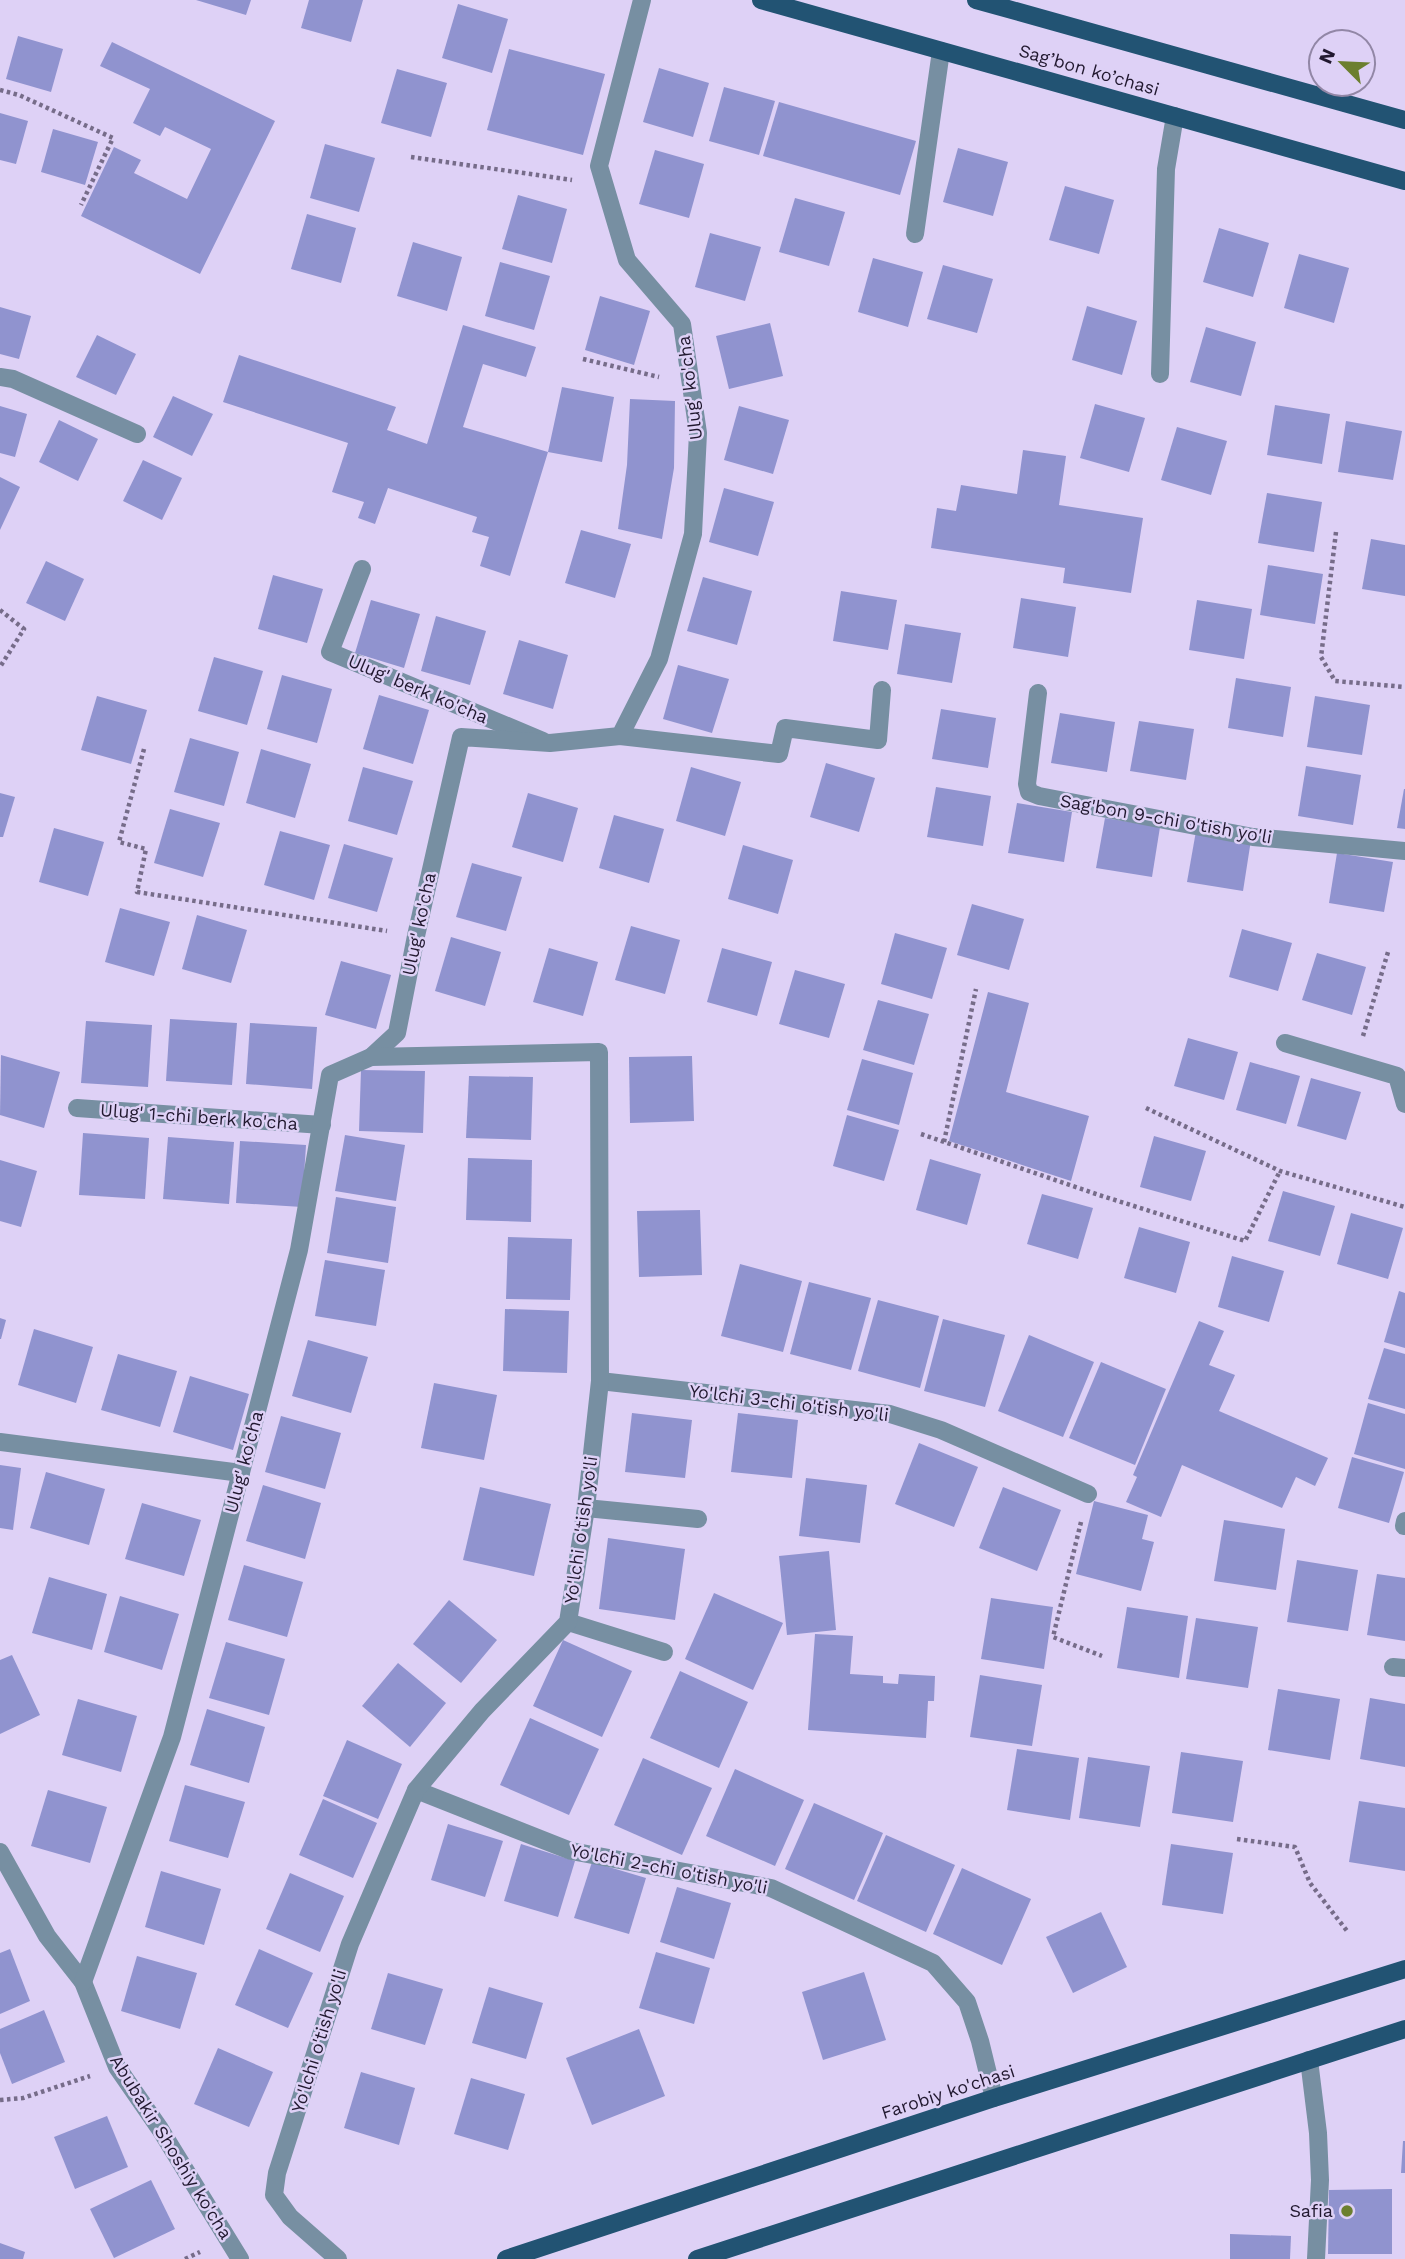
<svg xmlns="http://www.w3.org/2000/svg" width="1405" height="2259" font-family="'Work Sans',sans-serif">
	<style>
		.building { fill: #9093cf }
		.lines { fill: none; stroke-linecap: round; stroke-linejoin: round }
		.path { stroke: #766c89; stroke-width: 4.5; stroke-dasharray: 3.5 3.5; stroke-linecap: butt }
		.lane { stroke: #778fa2; stroke-width: 18 }
		.street { stroke: #778fa2; stroke-width: 18 }
		.primary { stroke: #225373; stroke-width: 18 }
		.poi-dot { fill: #6c7f2f; stroke: #ded1f6; stroke-width: 2.5 }
		.labels { text-anchor: middle; stroke-width: 5; stroke-linejoin: round; paint-order: stroke }
		.street-label { font-size: 18px; fill: #21182f; stroke: #ded1f6 }
		.poi-label { font-size: 18px; fill: #21182f; stroke: #ded1f6; text-anchor: end }
	</style>
	<rect width="100%" height="100%" fill="#ded1f6"/>
	<!-- building -->
	<g class="building">
		<path d="M196,0h55l-5,15z"/>
		<path d="M309,0h54l-12,42 -50,-14z"/>
		<path d="M458,4l50,15 -16,54 -50,-15z"/>
		<path d="M18,36l45,13 -12,43 -45,-13z"/>
		<path d="M112,42l163,79 -75,153 -119,-58 33,-69 27,13 -7,13 53,26 24,-50 -46,-22 -5,9 -27,-13 17,-34 -50,-23z"/>
		<path d="M509,49l96,25 -22,81 -96,-25z"/>
		<path d="M659,68l50,15 -16,54 -50,-15z"/>
		<path d="M397,69l50,14 -16,54 -50,-14z"/>
		<path d="M724,87l51,14 -16,54 -50,-14z"/>
		<path d="M779,102l137,39 -16,54 -137,-39z"/>
		<path d="M0,113l28,8 -12,43 -16,-4z"/>
		<path d="M53,129l45,13 -13,43 -44,-13z"/>
		<path d="M325,144l50,14 -16,54 -49,-14z"/>
		<path d="M958,148l50,14 -15,54 -50,-14z"/>
		<path d="M655,150l49,14 -15,54 -50,-14z"/>
		<path d="M1065,186l49,14 -15,54 -50,-14z"/>
		<path d="M518,195l49,14 -15,54 -50,-14z"/>
		<path d="M795,198l50,14 -16,54 -50,-14z"/>
		<path d="M307,214l49,14 -15,55 -50,-14z"/>
		<path d="M1219,228l50,15 -16,54 -50,-15z"/>
		<path d="M710,233l51,14 -16,54 -50,-14z"/>
		<path d="M413,242l49,15 -15,54 -50,-15z"/>
		<path d="M1299,254l50,14 -15,55 -50,-15z"/>
		<path d="M873,258l50,14 -15,55 -50,-15z"/>
		<path d="M500,262l50,14 -16,54 -49,-14z"/>
		<path d="M943,265l50,14 -16,54 -50,-14z"/>
		<path d="M600,296l50,15 -16,54 -49,-15z"/>
		<path d="M1087,306l50,15 -15,54 -50,-15z"/>
		<path d="M0,307l31,9 -12,43 -19,-5z"/>
		<path d="M770,323l13,53 -54,13 -13,-53z"/>
		<path d="M463,325l73,22 -10,30 -43,-13 -20,63 85,25 14,-65 52,10 -12,65 -54,-10 -38,124 -30,-10 9,-29 -17,-5 5,-15 -89,-29 -13,36 -17,-6 6,-16 -32,-10 16,-49 -125,-41 16,-47 157,52 -9,23 40,14z"/>
		<path d="M1206,327l50,15 -15,54 -51,-14z"/>
		<path d="M97,335l39,19 -20,41 -40,-18z"/>
		<path d="M173,396l40,18 -21,42 -39,-19z"/>
		<path d="M630,399l45,2 -1,67 -12,71 -44,-10 9,-64z"/>
		<path d="M1095,404l50,14 -16,54 -49,-14z"/>
		<path d="M1275,405l55,9 -8,50 -55,-9z"/>
		<path d="M0,406l27,8 -12,43 -15,-4z"/>
		<path d="M739,406l50,14 -16,54 -49,-14z"/>
		<path d="M59,420l39,19 -20,42 -39,-19z"/>
		<path d="M1346,421l56,10 -9,49 -55,-8z"/>
		<path d="M1177,427l50,14 -16,54 -50,-15z"/>
		<path d="M1023,450l43,6 -7,49 84,13 -12,75 -68,-10 2,-15 -134,-20 6,-40 19,3 5,-26 56,9z"/>
		<path d="M143,460l39,18 -20,42 -39,-19z"/>
		<path d="M0,477l20,10 -20,43z"/>
		<path d="M724,488l50,14 -16,54 -49,-14z"/>
		<path d="M1267,493l55,9 -8,50 -56,-9z"/>
		<path d="M581,530l50,14 -16,54 -50,-15z"/>
		<path d="M1371,539l34,6v51l-43,-7z"/>
		<path d="M46,561l38,18 -19,42 -39,-18z"/>
		<path d="M1268,565l55,9 -8,50 -55,-9z"/>
		<path d="M273,575l50,14 -16,54 -49,-14z"/>
		<path d="M703,577l49,14 -15,54 -50,-14z"/>
		<path d="M841,591l56,9 -9,50 -55,-9z"/>
		<path d="M1021,598l55,9 -8,50 -55,-9z"/>
		<path d="M371,600l49,14 -16,54 -49,-15z"/>
		<path d="M1197,600l55,9 -8,50 -55,-9z"/>
		<path d="M436,616l50,15 -16,54 -49,-14z"/>
		<path d="M905,624l56,9 -9,50 -55,-9z"/>
		<path d="M519,640l49,15 -15,54 -50,-15z"/>
		<path d="M214,657l49,14 -16,54 -49,-14z"/>
		<path d="M678,665l51,14 -17,54 -49,-14z"/>
		<path d="M282,675l50,14 -15,54 -50,-14z"/>
		<path d="M1236,678l55,9 -8,50 -55,-9z"/>
		<path d="M379,695l50,15 -16,54 -50,-15z"/>
		<path d="M97,696l50,14 -16,54 -50,-14z"/>
		<path d="M1315,696l55,9 -8,50 -55,-8z"/>
		<path d="M941,709l55,9 -8,50 -56,-9z"/>
		<path d="M1060,713l55,9 -8,50 -56,-9z"/>
		<path d="M1139,721l55,8 -8,51 -56,-9z"/>
		<path d="M190,738l49,14 -15,54 -50,-14z"/>
		<path d="M261,749l50,15 -16,54 -49,-15z"/>
		<path d="M826,763l49,15 -16,54 -49,-15z"/>
		<path d="M1306,766l55,9 -8,50 -55,-9z"/>
		<path d="M363,767l50,14 -16,54 -49,-14z"/>
		<path d="M691,767l50,15 -16,54 -49,-15z"/>
		<path d="M936,787l55,9 -8,50 -56,-9z"/>
		<path d="M1404,789h1v40l-8,-1z"/>
		<path d="M0,793l15,4 -12,40h-3z"/>
		<path d="M528,793l50,15 -15,54 -51,-15z"/>
		<path d="M1017,803l55,9 -8,50 -56,-9z"/>
		<path d="M170,809l50,14 -17,54 -49,-14z"/>
		<path d="M614,815l50,14 -15,54 -50,-15z"/>
		<path d="M1105,818l55,9 -8,50 -56,-9z"/>
		<path d="M54,828l50,14 -16,54 -49,-14z"/>
		<path d="M280,831l50,14 -16,55 -50,-15z"/>
		<path d="M1196,831l55,9 -8,51 -56,-9z"/>
		<path d="M344,844l49,14 -16,54 -49,-14z"/>
		<path d="M743,845l50,15 -15,54 -50,-15z"/>
		<path d="M1337,853l56,9 -9,50 -55,-9z"/>
		<path d="M472,863l50,14 -16,54 -50,-14z"/>
		<path d="M972,904l52,15 -15,51 -52,-15z"/>
		<path d="M120,908l50,14 -16,54 -49,-14z"/>
		<path d="M197,915l50,15 -16,53 -49,-14z"/>
		<path d="M631,926l49,14 -15,54 -50,-14z"/>
		<path d="M1242,929l50,14 -14,48 -49,-14z"/>
		<path d="M895,933l52,15 -15,51 -51,-15z"/>
		<path d="M451,937l50,15 -16,54 -50,-15z"/>
		<path d="M549,948l49,14 -15,54 -50,-14z"/>
		<path d="M722,948l50,14 -15,54 -50,-14z"/>
		<path d="M1317,953l49,14 -14,48 -50,-15z"/>
		<path d="M341,961l50,14 -15,54 -51,-14z"/>
		<path d="M795,970l50,14 -16,54 -50,-14z"/>
		<path d="M988,992l41,11 -23,89 83,24 -18,65 -122,-40z"/>
		<path d="M878,1000l51,14 -15,51 -51,-15z"/>
		<path d="M170,1019l67,4 -5,62 -66,-4z"/>
		<path d="M86,1021l66,4 -4,62 -67,-4z"/>
		<path d="M250,1023l67,4 -5,62 -66,-5z"/>
		<path d="M1188,1038l50,14 -14,48 -50,-14z"/>
		<path d="M1,1055l59,17 -16,56 -44,-13z"/>
		<path d="M692,1056l2,65 -64,2 -1,-66z"/>
		<path d="M862,1059l51,14 -14,52 -52,-15z"/>
		<path d="M1250,1062l50,14 -14,48 -50,-14z"/>
		<path d="M361,1070l64,1 -2,62 -64,-2z"/>
		<path d="M469,1076l64,1 -2,63 -65,-2z"/>
		<path d="M1311,1078l50,14 -15,48 -49,-14z"/>
		<path d="M847,1115l52,15 -15,51 -51,-15z"/>
		<path d="M83,1133l66,5 -4,61 -66,-4z"/>
		<path d="M345,1135l60,10 -9,56 -61,-10z"/>
		<path d="M1154,1136l52,15 -15,50 -51,-14z"/>
		<path d="M168,1137l66,5 -5,62 -66,-5z"/>
		<path d="M240,1141l66,4 -4,62 -66,-4z"/>
		<path d="M468,1158l64,2 -1,62 -65,-2z"/>
		<path d="M930,1159l51,15 -14,51 -51,-15z"/>
		<path d="M0,1160l37,11 -16,56 -21,-6z"/>
		<path d="M1283,1191l52,15 -15,50 -52,-15z"/>
		<path d="M1042,1194l51,14 -15,51 -51,-15z"/>
		<path d="M336,1197l60,10 -8,56 -61,-10z"/>
		<path d="M700,1210l2,65 -63,2 -2,-66z"/>
		<path d="M1351,1213l52,15 -15,51 -51,-15z"/>
		<path d="M1139,1227l51,15 -14,51 -52,-15z"/>
		<path d="M508,1237l64,2 -2,61 -64,-1z"/>
		<path d="M1232,1256l52,15 -15,51 -51,-15z"/>
		<path d="M325,1260l60,10 -9,56 -61,-10z"/>
		<path d="M740,1264l62,17 -19,71 -62,-16z"/>
		<path d="M809,1282l62,16 -20,72 -61,-16z"/>
		<path d="M1399,1291l6,2v55l-21,-6z"/>
		<path d="M878,1300l61,16 -19,72 -62,-17z"/>
		<path d="M505,1309l64,2 -2,62 -64,-2z"/>
		<path d="M0,1318l6,2 -5,19h-1z"/>
		<path d="M943,1319l62,16 -20,72 -61,-16z"/>
		<path d="M1199,1321l25,10 -15,34 26,10 -16,36 109,47 -13,28 -19,-9 -14,31 -100,-43 -21,52 -35,-15 11,-25 -4,-2z"/>
		<path d="M34,1329l59,18 -17,56 -58,-18z"/>
		<path d="M1029,1335l65,27 -31,75 -65,-26z"/>
		<path d="M308,1340l60,17 -17,56 -59,-17z"/>
		<path d="M1384,1348l21,6v55l-37,-10z"/>
		<path d="M118,1354l59,17 -17,56 -59,-17z"/>
		<path d="M1101,1362l65,27 -31,76 -66,-27z"/>
		<path d="M190,1376l59,18 -16,56 -60,-18z"/>
		<path d="M434,1383l63,12 -13,65 -63,-12z"/>
		<path d="M1368,1403l37,11v55l-51,-15z"/>
		<path d="M632,1413l60,7 -7,58 -60,-6z"/>
		<path d="M738,1413l60,7 -6,58 -61,-6z"/>
		<path d="M281,1416l60,17 -16,56 -60,-17z"/>
		<path d="M919,1443l59,24 -24,60 -59,-23z"/>
		<path d="M1352,1457l52,15 -15,51 -51,-15z"/>
		<path d="M0,1465l21,3 -8,62 -13,-2z"/>
		<path d="M46,1472l59,17 -16,56 -59,-17z"/>
		<path d="M806,1478l61,7 -7,58 -61,-7z"/>
		<path d="M263,1485l58,18 -16,56 -59,-18z"/>
		<path d="M480,1487l71,17 -17,72 -71,-16z"/>
		<path d="M1003,1487l58,23 -24,61 -58,-23z"/>
		<path d="M1094,1501l54,14 -6,24 12,3 -13,49 -65,-17z"/>
		<path d="M142,1503l59,17 -17,56 -59,-17z"/>
		<path d="M1224,1520l61,9 -9,61 -62,-9z"/>
		<path d="M608,1538l77,11 -10,71 -76,-11z"/>
		<path d="M829,1551l7,79 -49,5 -8,-79z"/>
		<path d="M1297,1560l61,10 -10,61 -61,-9z"/>
		<path d="M244,1565l59,17 -16,55 -59,-17z"/>
		<path d="M1377,1574l28,4v63l-38,-6z"/>
		<path d="M49,1577l58,17 -15,56 -60,-17z"/>
		<path d="M714,1593l69,30 -30,67 -68,-31z"/>
		<path d="M120,1596l59,18 -17,56 -58,-18z"/>
		<path d="M991,1598l62,9 -9,62 -63,-10z"/>
		<path d="M449,1600l48,40 -36,43 -48,-39z"/>
		<path d="M1127,1607l61,9 -9,62 -62,-10z"/>
		<path d="M1196,1618l62,9 -10,61 -62,-9z"/>
		<path d="M815,1634l38,2 -3,38 33,2v7l15,1 1,-10 36,2 -1,25h-6l-2,37 -118,-8z"/>
		<path d="M563,1640l69,31 -30,66 -69,-31z"/>
		<path d="M226,1642l59,17 -16,56 -60,-17z"/>
		<path d="M12,1655l28,60 -40,19v-74z"/>
		<path d="M398,1663l48,40 -36,44 -48,-41z"/>
		<path d="M680,1671l68,31 -29,66 -69,-30z"/>
		<path d="M980,1675l62,10 -10,61 -62,-9z"/>
		<path d="M1278,1689l62,10 -10,61 -62,-10z"/>
		<path d="M1370,1698l35,6v63l-45,-8z"/>
		<path d="M78,1699l59,17 -16,56 -59,-17z"/>
		<path d="M207,1709l58,18 -16,56 -59,-18z"/>
		<path d="M530,1718l69,31 -30,66 -69,-30z"/>
		<path d="M347,1740l55,24 -24,55 -55,-23z"/>
		<path d="M1017,1749l62,9 -9,62 -63,-10z"/>
		<path d="M1181,1752l62,9 -10,61 -61,-9z"/>
		<path d="M1088,1757l62,9 -10,61 -61,-9z"/>
		<path d="M643,1758l69,30 -30,67 -68,-30z"/>
		<path d="M735,1769l69,31 -29,66 -69,-30z"/>
		<path d="M185,1785l60,17 -17,56 -59,-17z"/>
		<path d="M48,1790l59,17 -17,56 -59,-17z"/>
		<path d="M323,1799l54,24 -24,55 -54,-23z"/>
		<path d="M1359,1801l46,7v63l-56,-9z"/>
		<path d="M814,1803l69,30 -29,67 -69,-31z"/>
		<path d="M448,1824l55,17 -18,56 -54,-17z"/>
		<path d="M886,1835l69,30 -29,67 -69,-31z"/>
		<path d="M521,1844l54,17 -17,56 -54,-16z"/>
		<path d="M1171,1844l62,9 -10,61 -61,-9z"/>
		<path d="M592,1862l54,16 -17,56 -55,-16z"/>
		<path d="M962,1868l69,31 -29,66 -69,-31z"/>
		<path d="M161,1871l60,18 -17,56 -59,-18z"/>
		<path d="M290,1873l54,23 -24,56 -54,-23z"/>
		<path d="M677,1887l54,16 -17,56 -54,-17z"/>
		<path d="M1101,1912l26,55 -54,26 -27,-56z"/>
		<path d="M10,1949l20,52 -30,13v-61z"/>
		<path d="M259,1949l54,24 -25,55 -53,-23z"/>
		<path d="M656,1952l54,16 -16,56 -55,-16z"/>
		<path d="M137,1956l60,17 -17,56 -59,-18z"/>
		<path d="M864,1972l22,68 -63,20 -21,-68z"/>
		<path d="M388,1973l55,16 -18,56 -54,-16z"/>
		<path d="M489,1987l54,16 -17,56 -54,-16z"/>
		<path d="M44,2010l21,52 -53,22 -12,-31v-24z"/>
		<path d="M639,2029l26,67 -73,29 -26,-67z"/>
		<path d="M218,2048l55,24 -24,55 -55,-23z"/>
		<path d="M361,2072l54,16 -16,57 -55,-17z"/>
		<path d="M471,2078l54,16 -17,56 -54,-16z"/>
		<path d="M107,2116l21,51 -53,22 -21,-52z"/>
		<path d="M1403,2141h2v32h-4z"/>
		<path d="M151,2180l24,49 -61,29 -24,-49z"/>
		<path d="M1392,2189v65h-64l1,-64z"/>
		<path d="M1230,2234l61,2 -1,23h-60z"/>
		<path d="M0,2243l25,9 -2,7h-23z"/>
	</g>
	<g class="lines">
		<!-- path -->
		<g class="path">
			<path d="M0,90l19,5 94,43 -32,67"/>
			<path d="M411,157l161,23"/>
			<path d="M583,359l76,18"/>
			<path d="M1336,532l-15,125 14,24 70,6"/>
			<path d="M0,610l24,19 -24,38"/>
			<path d="M144,749l-25,93 27,7 -9,43 250,39"/>
			<path d="M1363,1036l25,-84"/>
			<path d="M1146,1108l134,63 125,36"/>
			<path d="M921,1134l178,61 146,46 35,-70"/>
			<path d="M944,1142l32,-153"/>
			<path d="M1081,1522l-28,115 49,19"/>
			<path d="M1237,1839l58,8 15,36 37,48"/>
			<path d="M0,2100l23,-2 67,-22"/>
			<path d="M185,2259l15,-7"/>
		</g>
		<!-- lane -->
		<g class="lane">
			<path d="M915,234l26,-183"/>
			<path d="M1160,374l6,-205 9,-53"/>
			<path d="M362,569l-32,83 213,89"/>
			<path d="M1038,693l-11,91 2,8 10,4 214,41 152,14"/>
			<path d="M620,736l159,18 6,-26 93,12 4,-50"/>
			<path d="M77,1108l245,17"/>
			<path d="M586,1508l112,11"/>
			<path d="M1404,1526l1,-5"/>
			<path d="M568,1622l96,30"/>
			<path d="M1393,1667l12,1"/>
			<path d="M1309,2060l9,73 2,47 -4,79"/>
		</g>
		<!-- street -->
		<g class="street">
			<path d="M0,377l13,2 124,55"/>
			<path d="M1285,1043l112,33 8,28"/>
			<path d="M600,1381l290,33 51,16 147,64"/>
			<path d="M0,1442l241,31"/>
			<path d="M416,1790l155,61 200,37 162,75 34,39 13,39 14,57"/>
			<path d="M0,1852l47,84 36,46 34,85 43,62 80,130"/>
			<path d="M83,1982l89,-245 127,-487 31,-175 41,-18 26,-24 19,-97 45,-199 89,6 70,-7 39,-77 34,-125 5,-101 -16,-109 -55,-64 -28,-94 43,-166"/>
			<path d="M338,2259l-48,-42 -16,-22 3,-22 73,-229 66,-154 66,-79 86,-89 18,-114 14,-127 -1,-329 -228,5"/>
		</g>
		<!-- primary -->
		<g class="primary">
			<path d="M761,0l644,181"/>
			<path d="M976,0l429,120"/>
			<path d="M506,2259l488,-161 411,-129"/>
			<path d="M697,2259l708,-230"/>
		</g>
	</g>
	<!-- markers -->
	<circle class="poi-dot" cx="1347" cy="2211" r="7"/>
	<g class="labels">
		<!-- street labels -->
		<g class="street-label">
			<text transform="translate(1089 70) rotate(16)" y="6">Sag’bon ko’chasi</text>
			<text transform="translate(690 388) rotate(-97)" y="6">Ulug' ko'cha</text>
			<text transform="translate(418 689) rotate(23)" y="6">Ulug' berk ko'cha</text>
			<text transform="translate(1166 819) rotate(10)" y="6">Sag'bon 9-chi o'tish yo'li</text>
			<text transform="translate(419 924) rotate(-78)" y="6">Ulug' ko'cha</text>
			<text transform="translate(199 1117) rotate(4)" y="6">Ulug' 1-chi berk ko'cha</text>
			<text transform="translate(789 1403) rotate(7)" y="6">Yo'lchi 3-chi o'tish yo'li</text>
			<text transform="translate(244 1462) rotate(-75)" y="6">Ulug' ko'cha</text>
			<text transform="translate(581 1530) rotate(-82)" y="6">Yo'lchi o'tish yo'li</text>
			<text transform="translate(669 1869) rotate(11)" y="6">Yo'lchi 2-chi o'tish yo'li</text>
			<text transform="translate(319 2041) rotate(-73)" y="6">Yo'lchi o'tish yo'li</text>
			<text transform="translate(948 2092) rotate(-18)" y="6">Farobiy ko'chasi</text>
			<text transform="translate(171 2147) rotate(58)" y="6">Abubakir Shoshiy ko'cha</text>
		</g>
		<!-- poi labels -->
		<g class="poi-label">
			<text x="1333" y="2217">Safia</text>
		</g>
	</g>
	<!-- north arrow -->
	<g transform="translate(1342 63) rotate(294)"><circle r="33" fill="#ded1f6" stroke="#9287a6" stroke-width="2"/>
	<path d="M0-5L12 26L0 18L-12 26Z" fill="#6c7f2f"/>
	<text y="-10" font-size="19" font-weight="bold" text-anchor="middle" fill="#21182f">N</text>
	</g>
</svg>
